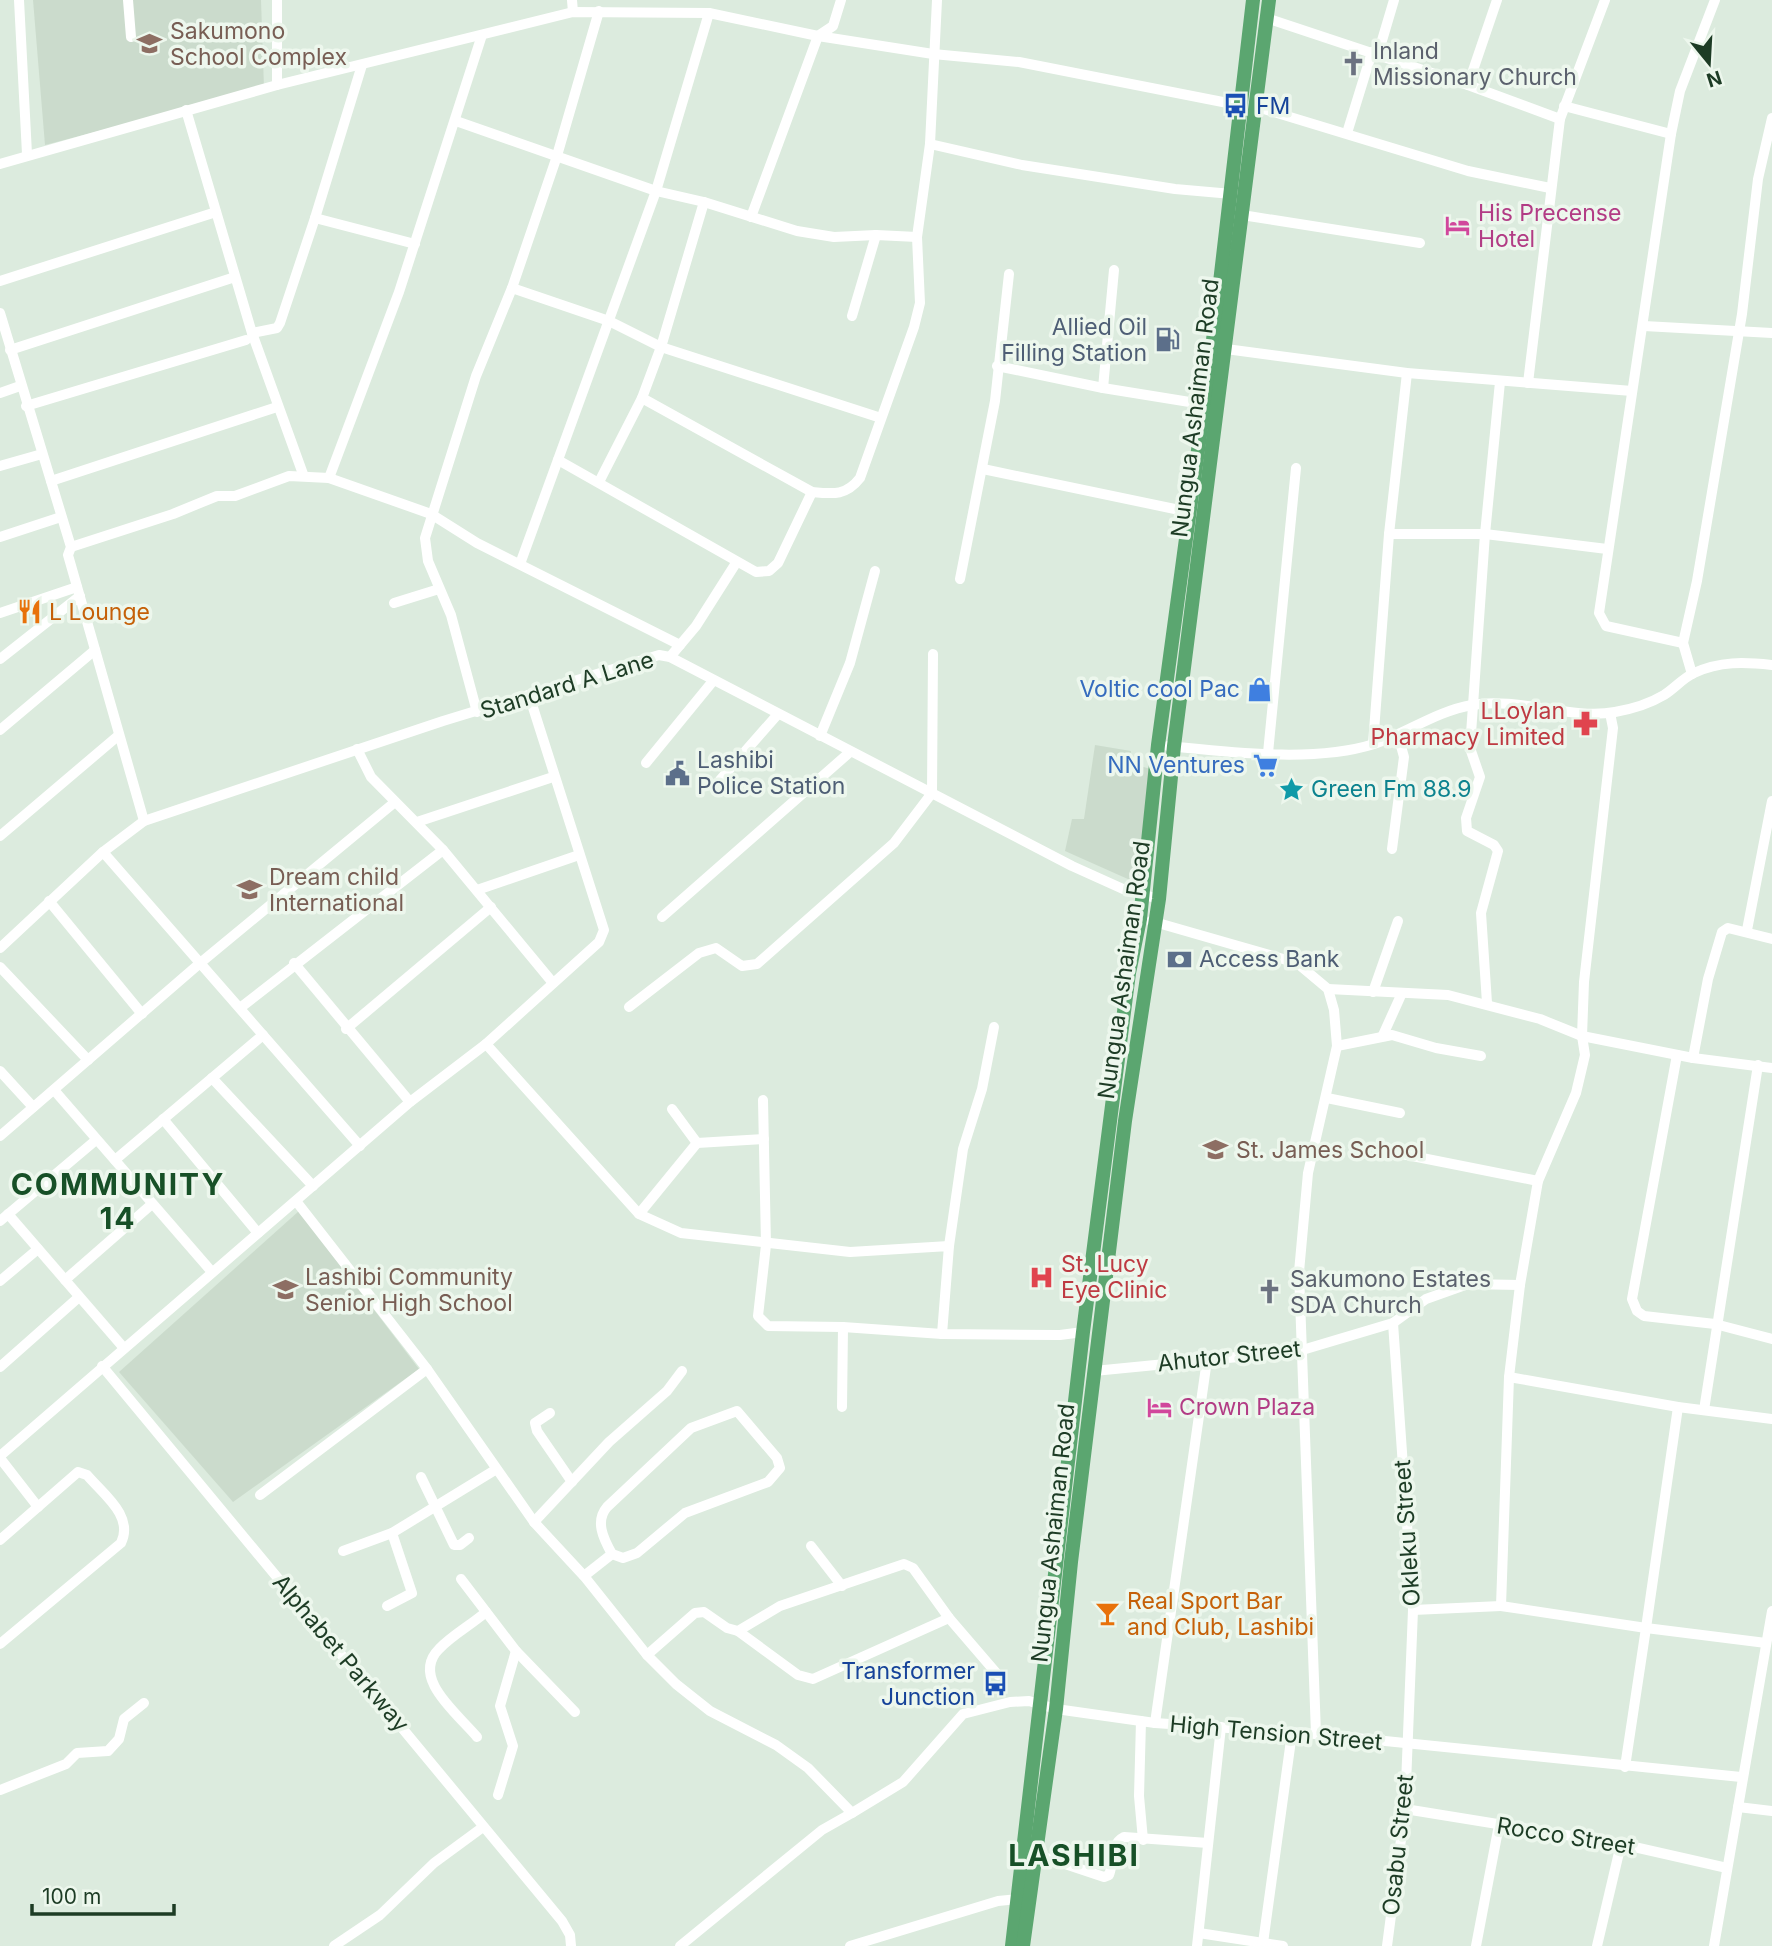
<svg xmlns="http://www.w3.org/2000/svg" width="1772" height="1946" font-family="Inter,sans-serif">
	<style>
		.built { fill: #cbdbcc }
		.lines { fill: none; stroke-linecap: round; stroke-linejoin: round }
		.street { stroke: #fff; stroke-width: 10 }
		.primary { stroke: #5ba670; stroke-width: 14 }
		.labels { text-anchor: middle; stroke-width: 7; stroke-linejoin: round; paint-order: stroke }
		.education-label { font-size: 23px; fill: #785e54; stroke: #edf7ed; text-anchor: start }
		.worship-label { font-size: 23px; fill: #5b616d; stroke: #edf7ed; text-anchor: start }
		.transit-label { font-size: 23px; fill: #164399; stroke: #edf7ed; text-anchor: start }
		.hotel-label { font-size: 23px; fill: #b23c85; stroke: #edf7ed; text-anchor: start }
		.service-label { font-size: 23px; fill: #4e5e75; stroke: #edf7ed; text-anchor: start }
		.street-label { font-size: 23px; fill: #1d3c25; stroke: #edf7ed }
		.food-label { font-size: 23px; fill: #c56008; stroke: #edf7ed; text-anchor: start }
		.shop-label { font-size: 23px; fill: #366cbe; stroke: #edf7ed; text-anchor: end }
		.health-label { font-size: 23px; fill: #be3a42; stroke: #edf7ed; text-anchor: end }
		.culture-label { font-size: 23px; fill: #0d838f; stroke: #edf7ed; text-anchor: start }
		.district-label { font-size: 30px; font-weight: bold; letter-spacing: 2px; fill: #175027; stroke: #edf7ed }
	</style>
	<rect width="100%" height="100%" fill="#dcebde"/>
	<!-- built -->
	<g class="built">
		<path d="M33,0h228l3,88 -219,57z"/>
		<path d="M1095,745l36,6 -1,12 24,7 -15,114 -74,-33 7,-32h12z"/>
		<path d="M299,1211l120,158 -186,133 -114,-130z"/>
	</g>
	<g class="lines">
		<!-- street -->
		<g class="street">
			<path d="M19,0l8,154"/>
			<path d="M128,0l3,37"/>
			<path d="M277,0v85"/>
			<path d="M572,0l1,12"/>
			<path d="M1266,18l202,67 92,34"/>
			<path d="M1378,54l16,-54"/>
			<path d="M1468,85l29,-85"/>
			<path d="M1254,106l214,65 82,17"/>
			<path d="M1564,106l107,28"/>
			<path d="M186,110l66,223 51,141"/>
			<path d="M456,121l200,70 48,11 93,29 37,6 42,-2 41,2"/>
			<path d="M1347,133l25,-81"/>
			<path d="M930,144l92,21 153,24 57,5"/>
			<path d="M0,164l277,-79 296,-73 136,1 109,23 115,18 86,8 224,44"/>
			<path d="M704,202l-43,145 -19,51 170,94c21,2 34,4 48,-14l54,-151 6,-24 -3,-66 13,-93 7,-144"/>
			<path d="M1242,215l178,28"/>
			<path d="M751,217l67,-181 15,-10 8,-26"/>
			<path d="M315,218l47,-153"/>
			<path d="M0,281l216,-69"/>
			<path d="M512,288l97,33 52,26 220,71"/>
			<path d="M0,313l71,234 -3,8 76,266"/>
			<path d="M852,316l24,-81"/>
			<path d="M1644,326l128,7"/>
			<path d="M252,333l25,-5 3,-5 35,-105 100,26"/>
			<path d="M1226,349l181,24 225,18"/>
			<path d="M10,350l225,-73"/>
			<path d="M997,366l106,22 99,16"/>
			<path d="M1528,383l32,-264 45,-119"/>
			<path d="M1103,388l11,-118"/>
			<path d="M0,393l20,-7"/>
			<path d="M26,406l220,-66"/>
			<path d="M558,460l198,112 13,-1 9,-8 34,-71"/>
			<path d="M0,466l42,-12"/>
			<path d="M983,469l206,43"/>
			<path d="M329,478l70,-186 83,-257"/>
			<path d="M51,481l226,-74"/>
			<path d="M599,482l43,-84"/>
			<path d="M1389,534h96l122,15"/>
			<path d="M0,537l61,-20"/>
			<path d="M71,547l102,-33 44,-18h18l54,-20 40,2 102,36 46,29 203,102 -10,12"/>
			<path d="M520,564l136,-373 53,-178"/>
			<path d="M960,579l35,-178 14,-127"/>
			<path d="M394,603l45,-14"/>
			<path d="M0,613l77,-26"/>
			<path d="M1683,643l-77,-17 -7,-13 72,-479 9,-43 35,-91"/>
			<path d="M680,645l16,-19 40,-63"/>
			<path d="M0,659l80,-63"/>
			<path d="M1692,674l-9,-31 14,-62 45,-267 16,-135 14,-61"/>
			<path d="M477,712l-26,-97 -23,-54 -3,-23 51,-162 36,-88 44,-129 43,-148"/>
			<path d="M1610,713l3,15 -29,254 -2,54 3,19 -9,38 -38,88 -18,104 -11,92 -8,229 145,22 -21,139"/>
			<path d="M0,730l95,-80"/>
			<path d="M820,736l30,-73 25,-92"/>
			<path d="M1373,744l16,-210 18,-161"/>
			<path d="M1168,746c62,6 146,17 206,-2 33,-11 63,-33 98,-39 46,-8 98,15 143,7 17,-3 34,-8 49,-17 11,-7 19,-17 30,-22 26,-12 50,-11 78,-8"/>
			<path d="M357,749l14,28 72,73 110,133"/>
			<path d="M1268,753l28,-285"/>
			<path d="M646,763l67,-82"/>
			<path d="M720,780l58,-66"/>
			<path d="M417,822l136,-45"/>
			<path d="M0,836l119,-101"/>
			<path d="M1392,849l12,-92 -6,-22"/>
			<path d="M103,852l257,294"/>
			<path d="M477,890l102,-35"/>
			<path d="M49,901l93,113"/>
			<path d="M662,917l188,-165"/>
			<path d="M1151,921l146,42 31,26 6,21 3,36 -29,127 -9,99 17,462"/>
			<path d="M1747,930l25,-129"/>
			<path d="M0,948l103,-96 41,-31 299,-100 216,-66 11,2 402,209 51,23 36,10"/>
			<path d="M294,963l116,139"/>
			<path d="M0,967l88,93"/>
			<path d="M1328,989l120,6 92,24 42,17 111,22 79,10"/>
			<path d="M1373,992l25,-71"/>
			<path d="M1487,1003l-6,-90 17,-62 -4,-6 -27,-14 -1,-13 14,-41 -10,-29 15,-214 15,-152"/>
			<path d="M629,1007l70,-54 17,-5 26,18 15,-2 137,-121 38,-50 1,-139"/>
			<path d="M240,1008l203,-158"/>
			<path d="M346,1029l145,-122"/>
			<path d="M1383,1035l19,-42"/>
			<path d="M486,1044l153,170 42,19 169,19 99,-6 -7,88 118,1 23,-3"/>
			<path d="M1337,1046l55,-11 44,13 45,8"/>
			<path d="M1677,1055l-45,244 5,12 7,5 71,8 57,15"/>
			<path d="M1693,1058l15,-79 14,-47 6,-4 44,11"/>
			<path d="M0,1071l33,36"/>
			<path d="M212,1078l101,108"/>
			<path d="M54,1090l158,182"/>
			<path d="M1327,1098l73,15"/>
			<path d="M763,1100l3,145 -8,71 10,10 75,1 99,7"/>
			<path d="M672,1109l25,34 67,-4"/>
			<path d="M163,1119l95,114"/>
			<path d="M0,1136l199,-172 196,-162"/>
			<path d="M1402,1154l136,27"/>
			<path d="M115,1160l148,-125"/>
			<path d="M296,1201l131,168 107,153 50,54 63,79 29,29 34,27 66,34 32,23 44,45 -30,17 -142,116"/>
			<path d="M8,1214l115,133"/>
			<path d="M639,1214l58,-71"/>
			<path d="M0,1221l96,-81"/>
			<path d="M949,1246l14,-97 19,-60 12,-62"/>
			<path d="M65,1280l87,-76"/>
			<path d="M0,1281l38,-32"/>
			<path d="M102,1366l460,555 8,14 1,11"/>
			<path d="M0,1367l79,-70"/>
			<path d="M1094,1371l205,-20 94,-28 33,-24 42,-15 52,1"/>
			<path d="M1509,1377l169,30 94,12"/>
			<path d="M842,1407l1,-80"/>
			<path d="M1678,1407l-32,221 120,15"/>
			<path d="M1704,1410l54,-345"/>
			<path d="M737,1411l40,47 3,10 -12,14 -83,31 -48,40 -14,5 -11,-4c-9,-16 -17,-33 -5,-47l84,-79z"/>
			<path d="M550,1413l-15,10 2,8 35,51"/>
			<path d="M0,1456l410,-354 76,-58 113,-102 5,-12 -75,-235"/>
			<path d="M0,1458l38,49"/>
			<path d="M421,1477l33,68h6l9,-7"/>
			<path d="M260,1495l167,-126"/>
			<path d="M534,1522l75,-80 58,-51 15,-20"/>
			<path d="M0,1540l78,-68 9,3c17,20 47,41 34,68l-121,101"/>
			<path d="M811,1546l31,40"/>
			<path d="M343,1551l49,-18 103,-63"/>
			<path d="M584,1576l28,-22"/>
			<path d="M461,1579l55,72 59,61"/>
			<path d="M387,1606l25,-13 -20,-60"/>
			<path d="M1413,1610l88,-4"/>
			<path d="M738,1631l60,44 15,4 136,-61"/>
			<path d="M647,1655l48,-42 9,-1 23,16 11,3 42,-25 124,-42 9,4 36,50 49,57"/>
			<path d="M1141,1721l-2,75 4,44"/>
			<path d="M1155,1723l52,-363"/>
			<path d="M477,1737c-19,-23 -67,-59 -38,-88 13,-14 32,-24 47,-37"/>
			<path d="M0,1790l66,-26 11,-11 31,-2 11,-12 5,-20 20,-16"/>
			<path d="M498,1795l15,-49 -13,-40 16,-55"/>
			<path d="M1738,1807l34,4"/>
			<path d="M1405,1809l216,35 106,24"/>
			<path d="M852,1813l51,-31 60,-68 47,-12 19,-1 27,8 99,14 161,11 425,43"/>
			<path d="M1035,1854l69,23 5,-2c5,-13 1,-31 15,-38l84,6"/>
			<path d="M1199,1933l84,13"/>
			<path d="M1263,1943l29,-210"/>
			<path d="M334,1946l46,-31 54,-52 49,-36"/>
			<path d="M850,1946l148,-45 21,-2"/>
			<path d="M1197,1946l24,-219"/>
			<path d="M1387,1946l18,-137 8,-199 -20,-287"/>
			<path d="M1476,1946l23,-121"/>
			<path d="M1597,1946l24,-102"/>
			<path d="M1714,1946l58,-335"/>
		</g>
		<!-- primary -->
		<g class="primary">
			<path d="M1012,1946l71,-614 46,-359 11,-54 18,-174 57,-420 38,-325"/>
			<path d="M1023,1946l33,-237 15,-147 54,-441 34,-222 15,-153 95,-746"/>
		</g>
	</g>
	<!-- icons -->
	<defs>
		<symbol id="school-bare" viewBox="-9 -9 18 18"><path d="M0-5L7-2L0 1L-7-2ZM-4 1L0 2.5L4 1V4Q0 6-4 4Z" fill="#8d6e63" stroke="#edf7ed" stroke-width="2.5" paint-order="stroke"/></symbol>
		<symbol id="church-bare" viewBox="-9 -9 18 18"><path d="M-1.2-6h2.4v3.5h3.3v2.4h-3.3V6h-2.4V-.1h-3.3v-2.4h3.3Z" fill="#6b7280" stroke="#edf7ed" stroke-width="2.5" paint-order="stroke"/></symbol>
		<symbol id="bus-bare" viewBox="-9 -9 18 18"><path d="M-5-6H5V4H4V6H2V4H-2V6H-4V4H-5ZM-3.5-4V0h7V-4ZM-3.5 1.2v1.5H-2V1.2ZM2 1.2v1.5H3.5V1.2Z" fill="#1a4fb4" stroke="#edf7ed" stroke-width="2.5" paint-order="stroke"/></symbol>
		<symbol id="hotel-bare" viewBox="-9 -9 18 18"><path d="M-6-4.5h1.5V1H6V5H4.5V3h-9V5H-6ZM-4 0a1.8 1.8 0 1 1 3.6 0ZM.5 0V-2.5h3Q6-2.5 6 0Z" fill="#d1479c" stroke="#edf7ed" stroke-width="2.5" paint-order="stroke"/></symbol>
		<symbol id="fuel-bare" viewBox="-9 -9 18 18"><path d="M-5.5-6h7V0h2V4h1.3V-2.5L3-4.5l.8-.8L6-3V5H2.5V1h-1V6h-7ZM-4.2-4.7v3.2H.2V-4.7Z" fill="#5c6f8a" stroke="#edf7ed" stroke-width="2.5" paint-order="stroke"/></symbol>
		<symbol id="restaurant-bare" viewBox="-9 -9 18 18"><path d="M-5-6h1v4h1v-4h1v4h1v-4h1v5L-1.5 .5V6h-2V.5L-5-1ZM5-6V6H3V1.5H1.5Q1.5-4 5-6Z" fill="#e8710a" stroke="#edf7ed" stroke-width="2.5" paint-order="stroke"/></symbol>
		<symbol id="shop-bare" viewBox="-9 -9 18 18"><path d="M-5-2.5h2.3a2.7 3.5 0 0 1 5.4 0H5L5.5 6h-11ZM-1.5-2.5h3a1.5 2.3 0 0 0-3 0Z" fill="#3f7fe0" stroke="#edf7ed" stroke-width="2.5" paint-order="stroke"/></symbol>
		<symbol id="pharmacy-bare" viewBox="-9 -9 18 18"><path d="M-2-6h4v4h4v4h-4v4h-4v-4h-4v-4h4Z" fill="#e0444e" stroke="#edf7ed" stroke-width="2.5" paint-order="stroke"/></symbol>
		<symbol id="supermarket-bare" viewBox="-9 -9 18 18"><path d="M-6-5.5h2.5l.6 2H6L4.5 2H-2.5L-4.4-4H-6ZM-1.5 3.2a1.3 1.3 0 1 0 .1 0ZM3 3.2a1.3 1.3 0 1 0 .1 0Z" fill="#3f7fe0" stroke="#edf7ed" stroke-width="2.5" paint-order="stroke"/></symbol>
		<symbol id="civic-bare" viewBox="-9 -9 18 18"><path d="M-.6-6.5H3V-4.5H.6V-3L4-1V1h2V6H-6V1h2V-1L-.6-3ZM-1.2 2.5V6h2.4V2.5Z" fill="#5c6f8a" stroke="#edf7ed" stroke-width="2.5" paint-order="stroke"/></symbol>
		<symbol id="sight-bare" viewBox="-9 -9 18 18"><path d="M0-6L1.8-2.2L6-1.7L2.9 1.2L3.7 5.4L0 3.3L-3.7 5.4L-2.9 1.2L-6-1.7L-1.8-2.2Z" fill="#0f9aa8" stroke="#edf7ed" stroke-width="2.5" paint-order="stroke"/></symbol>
		<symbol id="bank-bare" viewBox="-9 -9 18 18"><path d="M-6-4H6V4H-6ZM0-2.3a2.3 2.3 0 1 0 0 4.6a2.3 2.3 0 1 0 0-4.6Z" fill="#5c6f8a" stroke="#edf7ed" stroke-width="2.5" paint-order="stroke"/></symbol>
		<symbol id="hospital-bare" viewBox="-9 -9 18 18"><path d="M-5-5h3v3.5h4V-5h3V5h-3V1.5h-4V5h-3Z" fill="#e0444e" stroke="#edf7ed" stroke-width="2.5" paint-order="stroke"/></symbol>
		<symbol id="bar-bare" viewBox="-9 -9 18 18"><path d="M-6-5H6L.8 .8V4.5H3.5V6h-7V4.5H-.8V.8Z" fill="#e8710a" stroke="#edf7ed" stroke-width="2.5" paint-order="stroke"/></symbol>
	</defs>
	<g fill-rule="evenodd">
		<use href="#school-bare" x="132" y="26" width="35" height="35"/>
		<use href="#church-bare" x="1336" y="46" width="35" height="35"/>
		<use href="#bus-bare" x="1218" y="88" width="35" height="35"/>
		<use href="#hotel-bare" x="1440" y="208" width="35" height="35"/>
		<use href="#fuel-bare" x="1150" y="322" width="35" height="35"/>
		<use href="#restaurant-bare" x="12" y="594" width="35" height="35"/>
		<use href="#shop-bare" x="1242" y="672" width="35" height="35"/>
		<use href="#pharmacy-bare" x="1568" y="706" width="35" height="35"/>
		<use href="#supermarket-bare" x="1248" y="748" width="35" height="35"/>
		<use href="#civic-bare" x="660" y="756" width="35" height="35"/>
		<use href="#sight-bare" x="1274" y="772" width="35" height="35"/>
		<use href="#school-bare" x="232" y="872" width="35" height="35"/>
		<use href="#bank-bare" x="1162" y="942" width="35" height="35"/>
		<use href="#school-bare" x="1198" y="1132" width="35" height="35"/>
		<use href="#hospital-bare" x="1024" y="1260" width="35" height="35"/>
		<use href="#school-bare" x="268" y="1272" width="35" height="35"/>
		<use href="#church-bare" x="1252" y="1274" width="35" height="35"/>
		<use href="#hotel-bare" x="1142" y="1390" width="35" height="35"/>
		<use href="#bar-bare" x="1090" y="1596" width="35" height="35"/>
		<use href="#bus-bare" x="978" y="1666" width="35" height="35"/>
	</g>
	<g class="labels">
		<!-- education labels -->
		<g class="education-label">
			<text x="170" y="39">Sakumono<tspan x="170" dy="26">School Complex</tspan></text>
			<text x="269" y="885">Dream child<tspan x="269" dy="26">International</tspan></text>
			<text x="1236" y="1158">St. James School</text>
			<text x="305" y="1285">Lashibi Community<tspan x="305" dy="26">Senior High School</tspan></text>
		</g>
		<!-- worship labels -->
		<g class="worship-label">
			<text x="1373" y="59">Inland<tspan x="1373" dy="26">Missionary Church</tspan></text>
			<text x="1290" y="1287">Sakumono Estates<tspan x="1290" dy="26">SDA Church</tspan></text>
		</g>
		<!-- transit labels -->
		<g class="transit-label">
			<text x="1256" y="114">FM</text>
			<text x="975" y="1679" text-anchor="end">Transformer<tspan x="975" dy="26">Junction</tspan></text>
		</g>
		<!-- hotel labels -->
		<g class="hotel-label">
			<text x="1478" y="221">His Precense<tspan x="1478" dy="26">Hotel</tspan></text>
			<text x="1179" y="1415">Crown Plaza</text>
		</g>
		<!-- service labels -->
		<g class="service-label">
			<text x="1147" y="335" text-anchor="end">Allied Oil<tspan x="1147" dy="26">Filling Station</tspan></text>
			<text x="697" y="768">Lashibi<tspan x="697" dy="26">Police Station</tspan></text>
			<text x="1199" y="967">Access Bank</text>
		</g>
		<!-- street labels -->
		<g class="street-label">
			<text transform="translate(1195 408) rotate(-83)" y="8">Nungua Ashaiman Road</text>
			<text transform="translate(567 685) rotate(-17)" y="8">Standard A Lane</text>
			<text transform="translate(1124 970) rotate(-82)" y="8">Nungua Ashaiman Road</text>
			<text transform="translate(1229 1356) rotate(-6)" y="8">Ahutor Street</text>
			<text transform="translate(1053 1533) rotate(-84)" y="8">Nungua Ashaiman Road</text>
			<text transform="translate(1407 1533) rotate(-94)" y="8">Okleku Street</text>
			<text transform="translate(341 1653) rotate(50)" y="8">Alphabet Parkway</text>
			<text transform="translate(1276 1733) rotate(5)" y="8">High Tension Street</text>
			<text transform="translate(1566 1836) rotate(9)" y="8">Rocco Street</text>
			<text transform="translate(1398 1845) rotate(-84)" y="8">Osabu Street</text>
		</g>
		<!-- food labels -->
		<g class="food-label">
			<text x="49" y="620">L Lounge</text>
			<text x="1127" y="1609">Real Sport Bar<tspan x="1127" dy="26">and Club, Lashibi</tspan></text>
		</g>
		<!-- shop labels -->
		<g class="shop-label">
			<text x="1240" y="697">Voltic cool Pac</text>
			<text x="1245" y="773">NN Ventures</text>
		</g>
		<!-- health labels -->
		<g class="health-label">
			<text x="1565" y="719">LLoylan<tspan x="1565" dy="26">Pharmacy Limited</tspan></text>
			<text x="1061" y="1272" text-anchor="start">St. Lucy<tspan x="1061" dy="26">Eye Clinic</tspan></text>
		</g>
		<!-- culture labels -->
		<g class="culture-label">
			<text x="1311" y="797">Green Fm 88.9</text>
		</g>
		<!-- district labels -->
		<g class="district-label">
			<text x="118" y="1195">COMMUNITY<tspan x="118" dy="34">14</tspan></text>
			<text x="1074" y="1866">LASHIBI</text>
		</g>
	</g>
	<!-- north arrow -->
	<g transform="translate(1709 63) rotate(162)" stroke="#edf7ed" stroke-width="5" paint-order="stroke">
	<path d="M0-5L12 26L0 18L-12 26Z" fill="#1d3c25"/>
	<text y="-10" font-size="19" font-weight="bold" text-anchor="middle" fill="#1d3c25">N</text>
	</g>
	<!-- scale -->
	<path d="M32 1904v10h142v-10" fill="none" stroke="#1d3c25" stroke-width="3.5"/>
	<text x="42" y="1904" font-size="21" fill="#1d3c25" stroke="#edf7ed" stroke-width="5" paint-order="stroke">100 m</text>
</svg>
